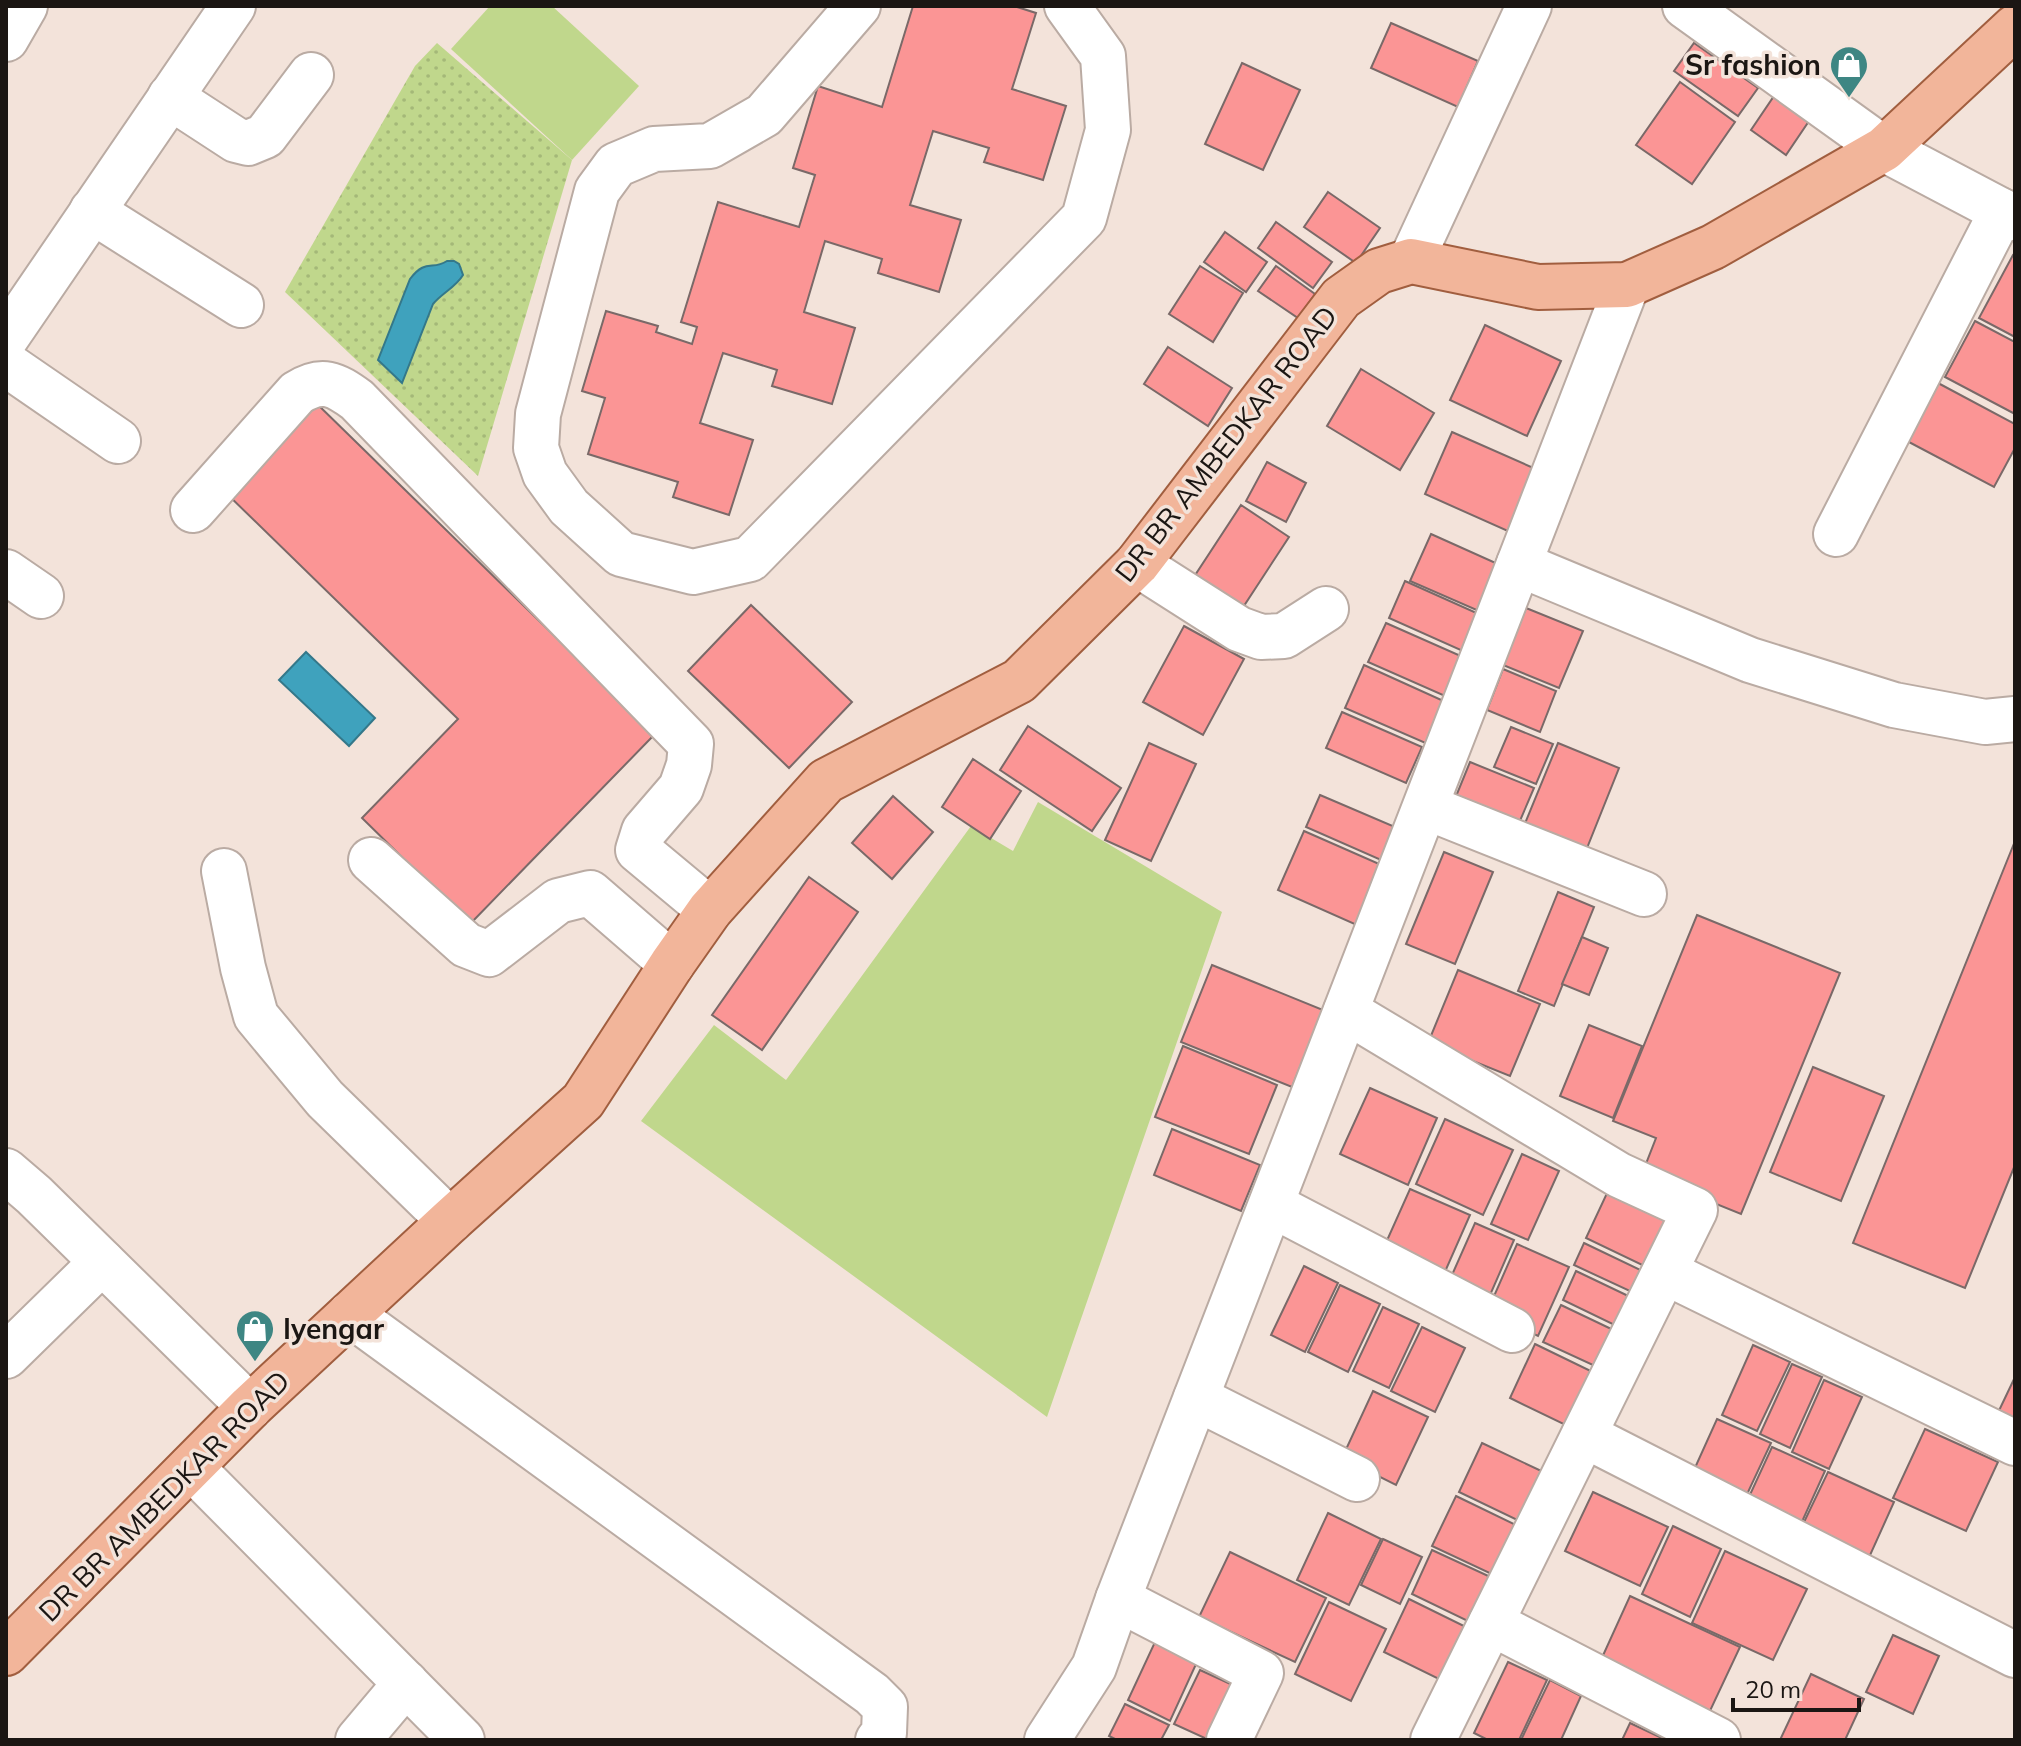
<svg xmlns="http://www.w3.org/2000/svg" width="2021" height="1746" font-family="Mulish,sans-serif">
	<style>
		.grass { fill: #c0d78c }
		.park { fill: url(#park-dots) }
		.water { fill: #3fa2bd; stroke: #34788a; stroke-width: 2 }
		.building { fill: #fb9595; stroke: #7a6968; stroke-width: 2 }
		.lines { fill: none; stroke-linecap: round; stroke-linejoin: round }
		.minor-casing { stroke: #baaba3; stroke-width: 48 }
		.major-casing { stroke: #a15e3f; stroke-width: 48 }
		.minor { stroke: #fff; stroke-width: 44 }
		.major { stroke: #f2b59a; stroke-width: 44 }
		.labels { text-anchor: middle; stroke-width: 7; stroke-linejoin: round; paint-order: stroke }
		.poi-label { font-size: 28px; font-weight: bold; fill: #1b1613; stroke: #f3e3da; text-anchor: end }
		.street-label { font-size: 28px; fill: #1b1613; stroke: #f3e3da }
	</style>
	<defs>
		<pattern id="park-dots" width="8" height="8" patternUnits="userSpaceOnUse" patternTransform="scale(2)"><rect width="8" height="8" fill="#c0d78c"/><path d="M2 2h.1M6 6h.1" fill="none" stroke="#a4b878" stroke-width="1.8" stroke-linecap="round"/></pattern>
	</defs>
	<rect width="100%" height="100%" fill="#f3e3da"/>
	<!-- grass -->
	<g class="grass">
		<path d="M490,6h62l87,80 -67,74 -121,-111z"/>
		<path d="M1038,802l184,110 -175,505 -406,-296 73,-96 72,55 185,-254 42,25z"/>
	</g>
	<!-- park -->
	<path class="park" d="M437,43l135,117 -94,316 -193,-184 130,-226z"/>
	<!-- water -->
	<g class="water">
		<path d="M447,261h7l5,3 4,11c-7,12 -21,18 -30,29l-31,79 -24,-23 32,-81c16,-21 22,-8 37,-18z"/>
		<path d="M306,652l69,66 -26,28 -70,-66z"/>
	</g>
	<!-- building -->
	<g class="building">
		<path d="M913,6h101l22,7 -24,76 54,17 -23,74 -59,-18 5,-14 -56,-17 -23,74 51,15 -22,72 -61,-19 4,-14 -57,-18 -21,71 51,16 -23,76 -60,-18 5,-16 -54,-17 -23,70 53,17 -24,75 -56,-18 5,-15 -90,-28 17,-56 -23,-7 24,-80 52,15 -2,6 36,12 5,-17 -16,-5 37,-120 81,25 16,-52 -22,-7 25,-82 64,21z"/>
		<path d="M1391,23l87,38 -20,46 -87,-39z"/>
		<path d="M1694,43l64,45 -20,28 -64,-45z"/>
		<path d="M1242,63l58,27 -37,80 -58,-26z"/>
		<path d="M1680,82l55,40 -43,62 -56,-39z"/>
		<path d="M1774,96l35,25 -23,34 -35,-25z"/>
		<path d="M1328,192l52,36 -24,35 -52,-36z"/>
		<path d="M1276,222l56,40 -19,26 -55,-40z"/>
		<path d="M1225,232l42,30 -21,30 -42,-30z"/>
		<path d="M2013,255l2,1v81l-36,-19z"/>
		<path d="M1200,266l43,27 -30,49 -44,-28z"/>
		<path d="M1276,266l39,28 -17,24 -40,-27z"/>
		<path d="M1975,321l40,21v72l-70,-37z"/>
		<path d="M1485,325l76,36 -34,75 -77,-36z"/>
		<path d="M1168,347l64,41 -24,38 -64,-42z"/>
		<path d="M1361,369l73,44 -34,57 -73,-44z"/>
		<path d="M1938,383l77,41v24l-21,39 -87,-46z"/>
		<path d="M311,398l344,336 -185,190 -108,-106 96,-99 -235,-229z"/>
		<path d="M1452,432l86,38 -28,62 -85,-38z"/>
		<path d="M1267,462l39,21 -20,39 -40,-21z"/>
		<path d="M1241,505l48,32 -53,81 -48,-32z"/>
		<path d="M1431,534l78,35 -21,46 -78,-34z"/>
		<path d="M1405,581l76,34 -16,37 -76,-34z"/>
		<path d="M751,605l101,97 -63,66 -101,-97z"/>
		<path d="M1526,608l57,23 -24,57 -56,-23z"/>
		<path d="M1386,623l77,34 -18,39 -77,-34z"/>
		<path d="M1184,626l60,33 -41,76 -60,-33z"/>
		<path d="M1364,665l84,38 -18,42 -85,-37z"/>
		<path d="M1503,669l53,22 -16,41 -53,-22z"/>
		<path d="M1342,712l80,35 -16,36 -80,-35z"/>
		<path d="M1028,726l93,62 -29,43 -92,-61z"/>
		<path d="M1511,727l42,17 -17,40 -42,-17z"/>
		<path d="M1149,743l47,21 -45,97 -46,-21z"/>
		<path d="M1558,743l61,25 -38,95 -62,-25z"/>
		<path d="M973,759l48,32 -31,48 -48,-32z"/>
		<path d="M1470,762l64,26 -21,49 -63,-26z"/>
		<path d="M1320,795l75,32 -14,33 -75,-33z"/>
		<path d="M893,796l40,36 -41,47 -40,-36z"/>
		<path d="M1304,831l82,36 -27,59 -81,-36z"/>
		<path d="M2015,841v324l-50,123 -112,-45z"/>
		<path d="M1444,852l49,20 -38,92 -49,-20z"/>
		<path d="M809,877l49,35 -96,138 -50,-35z"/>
		<path d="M1558,892l36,15 -40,99 -36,-15z"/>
		<path d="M1697,915l143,58 -99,241 -99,-40 14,-36 -43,-17z"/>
		<path d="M1582,937l26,11 -19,47 -27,-11z"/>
		<path d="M1212,965l111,45 -31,77 -111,-45z"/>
		<path d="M1458,970l82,34 -30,72 -82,-33z"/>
		<path d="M1589,1025l53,21 -29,72 -53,-22z"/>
		<path d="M1183,1046l94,39 -28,69 -94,-37z"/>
		<path d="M1813,1067l71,29 -43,105 -71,-29z"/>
		<path d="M1370,1088l67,30 -29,67 -68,-31z"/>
		<path d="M1445,1119l68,31 -30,65 -67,-31z"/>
		<path d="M1172,1129l88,36 -19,46 -87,-36z"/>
		<path d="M1522,1154l37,17 -31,69 -37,-16z"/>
		<path d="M1410,1189l60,26 -30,68 -60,-27z"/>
		<path d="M1608,1191l73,35 -22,47 -73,-35z"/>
		<path d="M1475,1223l39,17 -27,62 -39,-18z"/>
		<path d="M1584,1243l73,35 -10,21 -73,-34z"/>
		<path d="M1517,1244l52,23 -31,69 -51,-24z"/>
		<path d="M1304,1266l34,17 -33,69 -34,-17z"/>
		<path d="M1576,1271l67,32 -14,29 -66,-32z"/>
		<path d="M1340,1285l40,19 -32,68 -40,-20z"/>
		<path d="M1561,1305l65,31 -18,36 -65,-30z"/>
		<path d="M1383,1307l36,17 -30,64 -36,-17z"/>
		<path d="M1422,1327l43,21 -30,64 -44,-21z"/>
		<path d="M1535,1344l68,33 -25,54 -68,-33z"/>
		<path d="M1753,1345l37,17 -33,69 -35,-16z"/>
		<path d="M1792,1364l30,13 -32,71 -30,-14z"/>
		<path d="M2015,1377v54l-21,-10z"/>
		<path d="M1824,1380l38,17 -33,72 -37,-17z"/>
		<path d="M1373,1391l55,26 -32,68 -54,-27z"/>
		<path d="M1717,1419l54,24 -29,62 -53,-24z"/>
		<path d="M1925,1429l73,33 -32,69 -73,-33z"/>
		<path d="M1482,1443l70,33 -24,49 -69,-33z"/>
		<path d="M1772,1447l53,24 -30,66 -53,-25z"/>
		<path d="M1828,1472l66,30 -32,71 -67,-32z"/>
		<path d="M1593,1492l75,35 -28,59 -75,-35z"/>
		<path d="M1456,1496l66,32 -24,49 -66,-31z"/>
		<path d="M1328,1513l53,26 -32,66 -52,-25z"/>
		<path d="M1673,1526l48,23 -31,68 -48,-23z"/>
		<path d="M1383,1539l39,18 -22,47 -39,-19z"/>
		<path d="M1432,1550l65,30 -21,45 -64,-31z"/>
		<path d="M1725,1551l82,38 -34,71 -81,-37z"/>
		<path d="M1230,1552l96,46 -31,64 -96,-45z"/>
		<path d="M1630,1596l110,51 -31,66 -109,-51z"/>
		<path d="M1409,1599l63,31 -25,53 -63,-31z"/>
		<path d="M1329,1602l57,27 -35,72 -56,-27z"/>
		<path d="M1893,1635l46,21 -26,58 -47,-22z"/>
		<path d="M1155,1642l42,20 -27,59 -42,-21z"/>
		<path d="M1508,1662l39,18 -28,60h-31l-14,-7z"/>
		<path d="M1200,1670l37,17 -28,53 -35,-16z"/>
		<path d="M1811,1674l53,25 -19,41h-65z"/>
		<path d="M1550,1680l31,16 -20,44h-40z"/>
		<path d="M1125,1704l44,21 -8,15h-44l-8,-4z"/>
		<path d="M1630,1723l34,16 -1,1h-41z"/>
	</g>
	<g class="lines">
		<defs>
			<g id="minor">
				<path d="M858,6l-94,109 -54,31 -56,3 -38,16 -19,26 -59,223 -2,34 9,26 24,33 52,47 72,18 57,-13 334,-341 24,-88 -5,-74 -36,-50"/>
				<path d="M1685,6l199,143 131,69"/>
				<path d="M6,39l19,-33"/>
				<path d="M170,97l66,43 12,3 17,-7 46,-61"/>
				<path d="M92,211l149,94"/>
				<path d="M1411,261l118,-255"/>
				<path d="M6,338l227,-332"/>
				<path d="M6,364l112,77"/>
				<path d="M193,510l104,-117c25,-16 38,-9 60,7l334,344 -2,21 -8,23 -37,43 -6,19 72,60"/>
				<path d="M1836,534l166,-323"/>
				<path d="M1137,564l102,65 22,8 23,-1 42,-27"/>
				<path d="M1519,564l231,96 144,45 91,17 30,-3"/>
				<path d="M6,572l35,24"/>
				<path d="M1426,807l218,87"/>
				<path d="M371,860l95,85 23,9 69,-53 32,-8 82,71"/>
				<path d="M224,871l19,97 13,48 69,83 125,122"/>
				<path d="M1346,1011l273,164 76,35 -262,530"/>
				<path d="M6,1171l28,24 216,212"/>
				<path d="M1272,1205l240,125"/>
				<path d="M1665,1272l350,171"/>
				<path d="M350,1314l522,380 13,13 -1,26 -6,7"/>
				<path d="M6,1356l96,-94"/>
				<path d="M1196,1398l161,81"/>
				<path d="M1584,1435l431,220"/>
				<path d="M191,1467l271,273"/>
				<path d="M1118,1599l143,74 -32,67"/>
				<path d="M1491,1623l227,117"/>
				<path d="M358,1740l48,-57"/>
				<path d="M1047,1740l47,-73 24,-68 509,-1314"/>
			</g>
			<path id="major" d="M6,1653l244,-246 200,-186 133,-120 89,-137 38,-54 116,-129 193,-100 118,-117 204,-266 38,-27 32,-10 127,26 89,-2 86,-38 171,-98 131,-122"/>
		</defs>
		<!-- minor casing -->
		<use href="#minor" class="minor-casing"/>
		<!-- major casing -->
		<use href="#major" class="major-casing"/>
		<!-- minor -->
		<use href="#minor" class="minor"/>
		<!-- major -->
		<use href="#major" class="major"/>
	</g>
	<!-- icons -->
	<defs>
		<symbol id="shop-pin" viewBox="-11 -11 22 30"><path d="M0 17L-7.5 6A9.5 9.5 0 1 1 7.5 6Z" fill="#3e8683" stroke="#f3e3da"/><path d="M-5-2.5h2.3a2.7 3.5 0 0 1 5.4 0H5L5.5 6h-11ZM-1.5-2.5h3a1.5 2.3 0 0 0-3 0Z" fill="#fff"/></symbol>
	</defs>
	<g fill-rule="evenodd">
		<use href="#shop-pin" x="1827" y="43" width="44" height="60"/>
		<use href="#shop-pin" x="233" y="1307" width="44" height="60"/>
	</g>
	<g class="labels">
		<!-- poi labels -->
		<g class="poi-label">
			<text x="1821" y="75">Sr fashion</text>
			<text x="283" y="1339" text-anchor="start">Iyengar</text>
		</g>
		<!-- street labels -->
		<g class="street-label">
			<text transform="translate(1226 444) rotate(-52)" y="10">DR BR AMBEDKAR ROAD</text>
			<text transform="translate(164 1496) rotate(-45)" y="10">DR BR AMBEDKAR ROAD</text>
		</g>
	</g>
	<!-- border -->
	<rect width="2021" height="1746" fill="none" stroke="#1b1613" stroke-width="16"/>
	<!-- scale -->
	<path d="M1733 1698v12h126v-12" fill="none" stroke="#1b1613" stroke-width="4"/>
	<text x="1745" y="1698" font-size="24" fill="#1b1613" stroke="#f3e3da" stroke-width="6" paint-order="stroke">20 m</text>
</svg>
